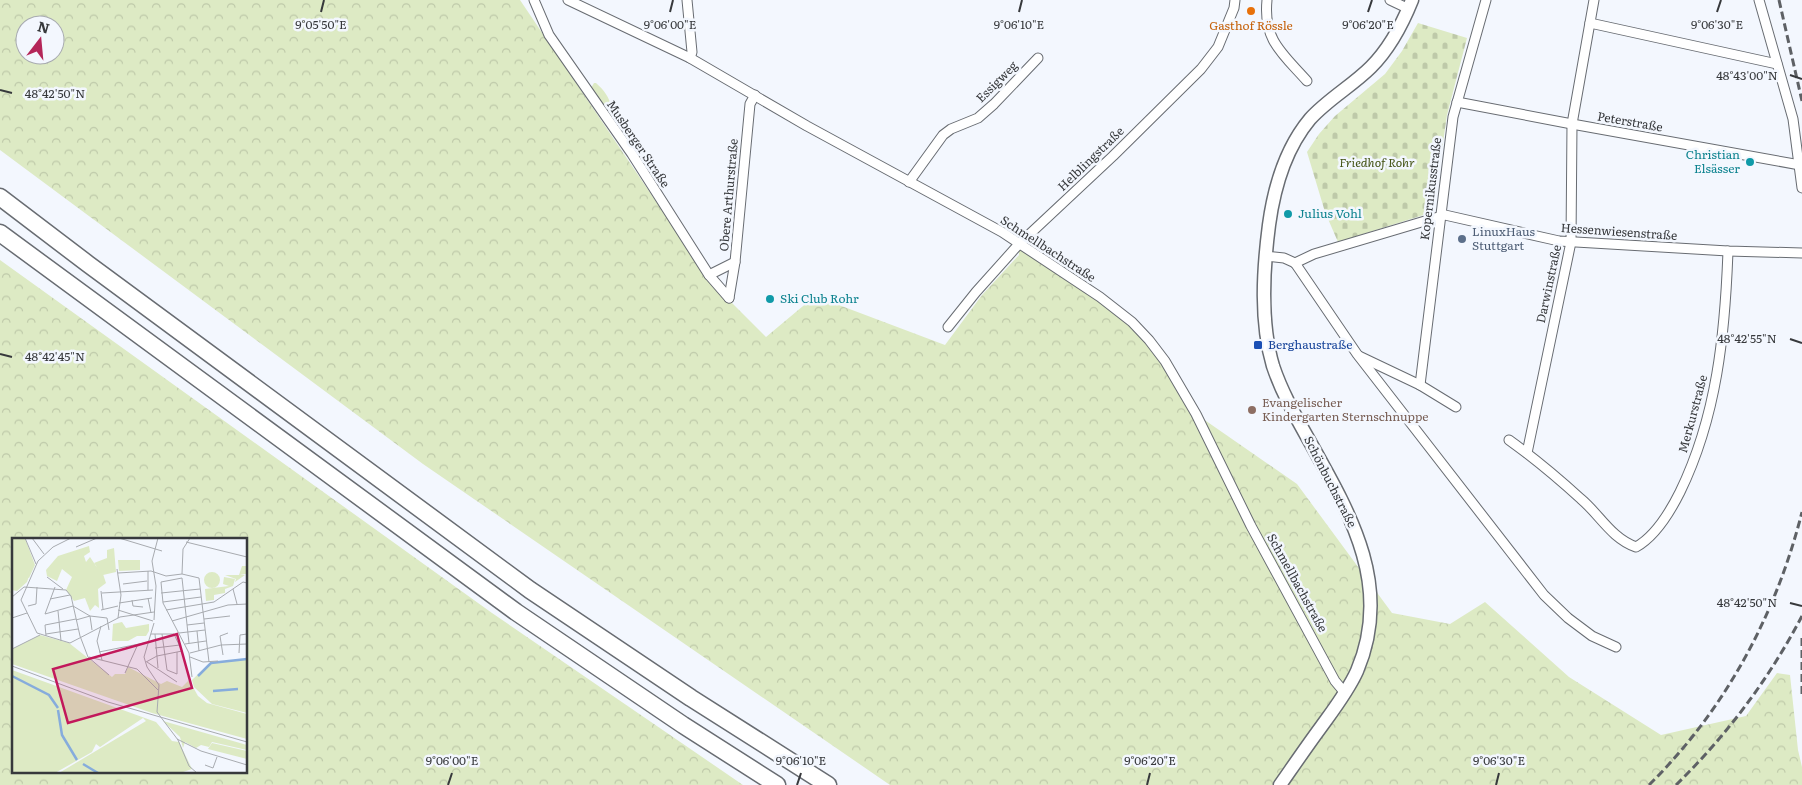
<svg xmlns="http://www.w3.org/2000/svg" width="1802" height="785" font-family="Literata,serif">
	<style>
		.grass { fill: url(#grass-tufts) }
		.forest { fill: url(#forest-crowns); fill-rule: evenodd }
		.cemetery { fill: url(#cemetery-stones) }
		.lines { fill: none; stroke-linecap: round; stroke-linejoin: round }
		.minor-casing { stroke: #686c72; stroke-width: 11 }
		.secondary-casing { stroke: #686c72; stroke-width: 15 }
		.motorway-casing { stroke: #686c72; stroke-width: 19 }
		.minor { stroke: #fff; stroke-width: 9 }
		.secondary { stroke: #fff; stroke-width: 12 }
		.motorway { stroke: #fff; stroke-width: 16 }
		.rail { stroke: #5e6165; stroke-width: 3; stroke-dasharray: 8 4; stroke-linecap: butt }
		.ticks { fill: none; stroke: #37393c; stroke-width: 2 }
		.food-dot { fill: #e8710a; stroke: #f3f7fe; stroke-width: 2 }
		.culture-dot { fill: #0f9aa8; stroke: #f3f7fe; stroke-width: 2 }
		.service-dot { fill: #5c6f8a; stroke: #f3f7fe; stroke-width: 2 }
		.transit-dot { fill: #1a4fb4; stroke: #f3f7fe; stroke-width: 2 }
		.education-dot { fill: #8d6e63; stroke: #f3f7fe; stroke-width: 2 }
		.labels { text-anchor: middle; stroke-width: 5; stroke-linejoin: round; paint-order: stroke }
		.food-label { font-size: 12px; fill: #c56008; stroke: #f3f7fe }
		.street-label { font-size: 12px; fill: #37393c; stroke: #f3f7fe }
		.culture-label { font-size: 12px; fill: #0d838f; stroke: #f3f7fe; text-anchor: start }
		.park-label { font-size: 12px; font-style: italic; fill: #425212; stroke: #f3f7fe }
		.service-label { font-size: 12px; fill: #4e5e75; stroke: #f3f7fe; text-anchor: start }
		.transit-label { font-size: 12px; fill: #164399; stroke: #f3f7fe; text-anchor: start }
		.education-label { font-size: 12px; fill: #785e54; stroke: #f3f7fe; text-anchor: start }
		.inset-river { fill: none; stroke: #86acdc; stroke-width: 2.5 }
		.inset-road { fill: none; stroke: #a8abb0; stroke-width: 1 }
		.view { fill: #c2185b; fill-opacity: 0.15; stroke: #c2185b; stroke-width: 2.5 }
		.inset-edge { fill: none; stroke: #37393c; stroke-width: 2.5 }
		.ticks-label { font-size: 12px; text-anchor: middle; fill: #37393c; stroke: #f3f7fe; stroke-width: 5; stroke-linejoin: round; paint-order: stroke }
	</style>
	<defs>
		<pattern id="grass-tufts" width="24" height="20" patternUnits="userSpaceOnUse" patternTransform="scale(1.25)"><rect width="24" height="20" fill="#ddeac4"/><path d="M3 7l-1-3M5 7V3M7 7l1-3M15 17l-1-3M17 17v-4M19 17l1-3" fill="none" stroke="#bec9a9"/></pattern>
		<pattern id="forest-crowns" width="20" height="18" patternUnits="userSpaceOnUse" patternTransform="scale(1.25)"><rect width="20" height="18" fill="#ddeac4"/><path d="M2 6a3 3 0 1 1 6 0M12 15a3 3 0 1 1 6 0" fill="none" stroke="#bec9a9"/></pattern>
		<pattern id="cemetery-stones" width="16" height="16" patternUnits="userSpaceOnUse" patternTransform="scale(1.25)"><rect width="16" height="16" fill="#ddeac4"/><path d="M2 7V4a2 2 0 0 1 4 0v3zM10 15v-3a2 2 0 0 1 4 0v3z" fill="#bec9a9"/></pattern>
	</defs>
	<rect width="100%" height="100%" fill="#f3f7fe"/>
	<!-- grass -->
	<path class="grass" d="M594,83h2c8,7 13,14 16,25 -12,-3 -15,-10 -21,-20z"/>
	<!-- forest -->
	<g class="forest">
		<path d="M0,0h520l189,280 57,57 49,-41 130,49 37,-50 37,-40v-11l81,53 49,43 47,74 101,70 95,129 58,11 35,-22 84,75 92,58 85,-19 31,-43 13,2 8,75 4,17v18h-912l-467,-321 -423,-314zM25,25h30v30h-30z"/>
		<path d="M0,260l492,353 251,172h-743zM14,539h232v232h-232z"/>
	</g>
	<!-- cemetery -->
	<path class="cemetery" d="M1418,23l49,15 -20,77 -14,97 -95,30 -13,-30 -18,-60 12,-18 16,-18 50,-42 17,-23z"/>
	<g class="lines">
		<defs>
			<g id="minor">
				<path d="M534,0l15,35 83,119 77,121 20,23"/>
				<path d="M568,0l122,58 117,68 195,106 98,65 32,25 17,18 16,21 31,53 55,112 84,155 10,12"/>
				<path d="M687,0l5,52 -2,6"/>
				<path d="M1267,0c-4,40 15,53 40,81"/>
				<path d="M1390,0l19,9"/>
				<path d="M1759,0l34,119 9,69"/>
				<path d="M1590,23l187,41"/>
				<path d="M1457,102l115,22 228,41"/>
				<path d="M909,182l34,-47 8,-6 27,-11 16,-14 44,-46"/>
				<path d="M1266,256l18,2 11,5"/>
				<path d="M1295,263l19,-9 131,-39 114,26 169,10 74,2"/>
				<path d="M1295,263l62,91 187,241 24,23 24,18 24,11"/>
				<path d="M709,275l26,-13"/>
				<path d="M729,298l6,-36 15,-158 5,-9"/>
				<path d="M948,327l28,-35 43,-48 94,-88 88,-87 17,-22 16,-39 1,-8"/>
				<path d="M1359,356l61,29 36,22"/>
				<path d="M1420,385l33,-268 33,-117"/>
				<path d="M1509,440c25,18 49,38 72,59 19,16 30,39 55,48 20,-11 34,-35 44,-55 37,-76 45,-158 48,-241"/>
				<path d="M1527,453l44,-211 1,-118 22,-124"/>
			</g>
			<path id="secondary" d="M1280,785c14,-20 27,-39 41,-58 13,-18 27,-36 36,-56 36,-84 -6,-156 -47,-229 -14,-25 -28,-49 -37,-76 -13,-44 -10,-95 -4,-141 5,-37 16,-76 41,-106 18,-20 42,-33 61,-52 19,-19 31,-42 41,-67"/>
			<g id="motorway">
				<path d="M0,197l88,67 442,326 161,108 137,87"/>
				<path d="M0,233l516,379 167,113 94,60"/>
			</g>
		</defs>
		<!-- minor casing -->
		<use href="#minor" class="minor-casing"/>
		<!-- secondary casing -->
		<use href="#secondary" class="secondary-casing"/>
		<!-- motorway casing -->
		<use href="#motorway" class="motorway-casing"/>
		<!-- minor -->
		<use href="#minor" class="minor"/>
		<!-- secondary -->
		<use href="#secondary" class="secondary"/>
		<!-- motorway -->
		<use href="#motorway" class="motorway"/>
		<!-- rail -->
		<g class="rail">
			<path d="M1779,0l23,101"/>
			<path d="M1802,638v59"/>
			<path d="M1649,785c76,-75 127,-170 153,-273"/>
			<path d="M1676,785c51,-50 93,-106 126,-169"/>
		</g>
	</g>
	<!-- ticks -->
	<path class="ticks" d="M321,12l3,-12M670,12l3,-12M1019,12l3,-12M1368,12l4,-12M1717,12l4,-12M1790,75l12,4M0,90l12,3M1790,339l12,4M0,354l12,3M1790,603l12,3M448,785l4,-12M797,785l4,-12M1147,785l3,-12M1496,785l3,-12"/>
	<!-- markers -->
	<circle class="food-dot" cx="1251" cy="11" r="5"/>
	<g class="culture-dot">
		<circle cx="1750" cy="162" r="5"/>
		<circle cx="1288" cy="214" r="5"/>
		<circle cx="770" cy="299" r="5"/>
	</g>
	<circle class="service-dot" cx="1462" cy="239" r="5"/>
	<rect class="transit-dot" x="1253" y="340" width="10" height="10" rx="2.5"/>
	<circle class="education-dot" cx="1252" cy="410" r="5"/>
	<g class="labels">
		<!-- food labels -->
		<g class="food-label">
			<text x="1251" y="30">Gasthof Rössle</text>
		</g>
		<!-- street labels -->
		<g class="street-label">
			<text transform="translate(997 82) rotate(-45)" y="4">Essigweg</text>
			<text transform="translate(1630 122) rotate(10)" y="4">Peterstraße</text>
			<text transform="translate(638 144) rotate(56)" y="4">Musberger Straße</text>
			<text transform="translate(1091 159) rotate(-44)" y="4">Helblingstraße</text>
			<text transform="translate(1431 189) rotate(-83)" y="4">Kopernikusstraße</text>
			<text transform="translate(729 195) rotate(-85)" y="4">Obere Arthurstraße</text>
			<text transform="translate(1619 232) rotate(4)" y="4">Hessenwiesenstraße</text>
			<text transform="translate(1048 249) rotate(33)" y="4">Schmellbachstraße</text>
			<text transform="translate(1549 284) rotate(-78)" y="4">Darwinstraße</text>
			<text transform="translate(1693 414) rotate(-75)" y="4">Merkurstraße</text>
			<text transform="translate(1330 482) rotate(63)" y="4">Schönbuchstraße</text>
			<text transform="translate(1297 583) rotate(61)" y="4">Schmellbachstraße</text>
		</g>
		<!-- culture labels -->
		<g class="culture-label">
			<text x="1740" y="159" text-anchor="end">Christian<tspan x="1740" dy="14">Elsässer</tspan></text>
			<text x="1298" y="218">Julius Vohl</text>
			<text x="780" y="303">Ski Club Rohr</text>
		</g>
		<!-- park labels -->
		<g class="park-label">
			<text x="1377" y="167">Friedhof Rohr</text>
		</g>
		<!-- service labels -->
		<g class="service-label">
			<text x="1472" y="236">LinuxHaus<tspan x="1472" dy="14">Stuttgart</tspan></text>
		</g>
		<!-- transit labels -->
		<g class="transit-label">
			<text x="1268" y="349">Berghaustraße</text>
		</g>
		<!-- education labels -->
		<g class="education-label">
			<text x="1262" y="407">Evangelischer<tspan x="1262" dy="14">Kindergarten Sternschnuppe</tspan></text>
		</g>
	</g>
	<!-- overview -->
	<g transform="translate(12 538)">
		<rect width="235" height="235" fill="#f3f7fe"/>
		<path d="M102,10l2,24 -13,3 -9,-12 13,-5v-8z" fill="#ddeac4"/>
		<path d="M0,0h13l10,27 -6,13 -17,-5zM28,97l29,8 43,34 3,-3h10l3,-7 33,17 6,-3 15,6 7,-7 9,16 9,7 40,11v25l-95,-26 -140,-49v-15zM235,121v54l-35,-9 -18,-17 -2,-7 18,-17zM0,132l144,52 16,19 7,1 13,27 -12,4h-121l87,-52 -3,-3 -43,29 -4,-3 -4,8 -37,21h-43zM151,183l84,24v5l-35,-8 -3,5 -8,-2 -5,3 -11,-6 -2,6 -3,-11z" fill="#ddeac4"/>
		<path d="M77,8l1,6 -6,4 2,6 4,-5 6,9 5,2 5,15 -8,6 1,19 -4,-3 -5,6 -5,-13 -11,3 -8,-11 6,-13 -10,-8 -5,12 -10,-5 -1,-6 12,-14zM106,22h22v10l-21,1zM230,28h5v13l-1,-5h-6l5,1 -10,7 1,-3 -11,-4h14zM10,32l7,6 -2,6 -10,9 -5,-1v-17zM192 42a8 8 0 1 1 16 0a8 8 0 1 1-16 0ZM212,39l11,2 -2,7 -8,3v4l-11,2v5l-8,1 -1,-12 24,-3 -6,-2zM110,84l4,6 23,-4v7l-3,5h-9l-9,5h-16l1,-17zM200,205l35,8v8l-39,-10z" fill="#ddeac4"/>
		<path class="inset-river" d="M0,138l37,19 9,13M186,138l13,-13 36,-4M201,153l25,-2M46,172l4,25 15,25M71,226l15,9"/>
		<path class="inset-road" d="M13,0l11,26M20,0l12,16M107,0l43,13M174,4l61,15M64,9l21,-9M105,31l4,26 -3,23M136,33v19M106,35l33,-2 15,5M170,36l17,4 10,84M170,36l1,-25 7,-11M154,38l16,-2M35,39l16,12M111,46l24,-3M43,49l-10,27 28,-8M221,51l4,15M89,53l2,18M90,55l51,-3M149,55l39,-4M0,59l12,-10 42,3 5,6 9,40 8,21 21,18M136,60l3,15M38,61l20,-4M120,62l1,6 10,1M151,64l38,-5M107,65l33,-5M16,68l8,-2 1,-17M61,68l17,10 17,2 2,12M89,72l17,-4M106,72l35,11M154,72l48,-8 29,-20 4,1M46,73l3,30M0,80l15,-5M192,81l26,-3M64,82l14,-4 2,14M142,82l2,-34 -4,-25 6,-23M160,83l56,-16 19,-1M142,85l-10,34 3,10 12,18 -2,27 21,28 11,26 8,7M175,87l17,-2M89,88l-4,15 5,19M185,93l2,20M167,95l26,-3M34,96l32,-5M143,96l3,34M150,96l5,36M34,98l-1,-11 31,-6M58,105l-33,-10 -16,-33 17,-39 15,-14 18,-9M58,105l50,-26 34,-5M177,105l-7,-65 -21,4 2,21 26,50 3,24M173,106l21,-3M143,110l25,-3M0,111l28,-14M87,114l50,-10M178,115l31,-8 26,-1M227,115l1,-18 7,-1M211,117l-3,-19 8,-3M77,119l48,12 21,21M178,119l13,5 15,-1M134,124l11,-6 25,-5 -8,-17h-23M135,124l30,20M0,128l96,36 139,40M155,132l10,4v-22M113,135l13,-29M165,201l24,12 46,14M193,227l8,3 4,-11"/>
		<path class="view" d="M165,96l15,54 -124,35 -15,-54z"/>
		<rect width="235" height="235" class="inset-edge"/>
	</g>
	<g class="ticks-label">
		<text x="321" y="29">9°05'50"E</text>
		<text x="670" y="29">9°06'00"E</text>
		<text x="1019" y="29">9°06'10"E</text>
		<text x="1368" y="29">9°06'20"E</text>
		<text x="1717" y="29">9°06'30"E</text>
		<text x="1747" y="80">48°43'00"N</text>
		<text x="55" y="98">48°42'50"N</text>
		<text x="1747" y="343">48°42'55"N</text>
		<text x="55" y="361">48°42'45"N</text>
		<text x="1747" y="607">48°42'50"N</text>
		<text x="452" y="765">9°06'00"E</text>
		<text x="801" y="765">9°06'10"E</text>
		<text x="1150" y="765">9°06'20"E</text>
		<text x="1499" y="765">9°06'30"E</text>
	</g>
	<!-- north arrow -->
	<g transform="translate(40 40) rotate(16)"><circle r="24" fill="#f3f7fe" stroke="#a8abb0"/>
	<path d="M0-4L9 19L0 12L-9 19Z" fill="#b42659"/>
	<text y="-8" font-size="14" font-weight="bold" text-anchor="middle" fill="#37393c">N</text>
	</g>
</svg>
